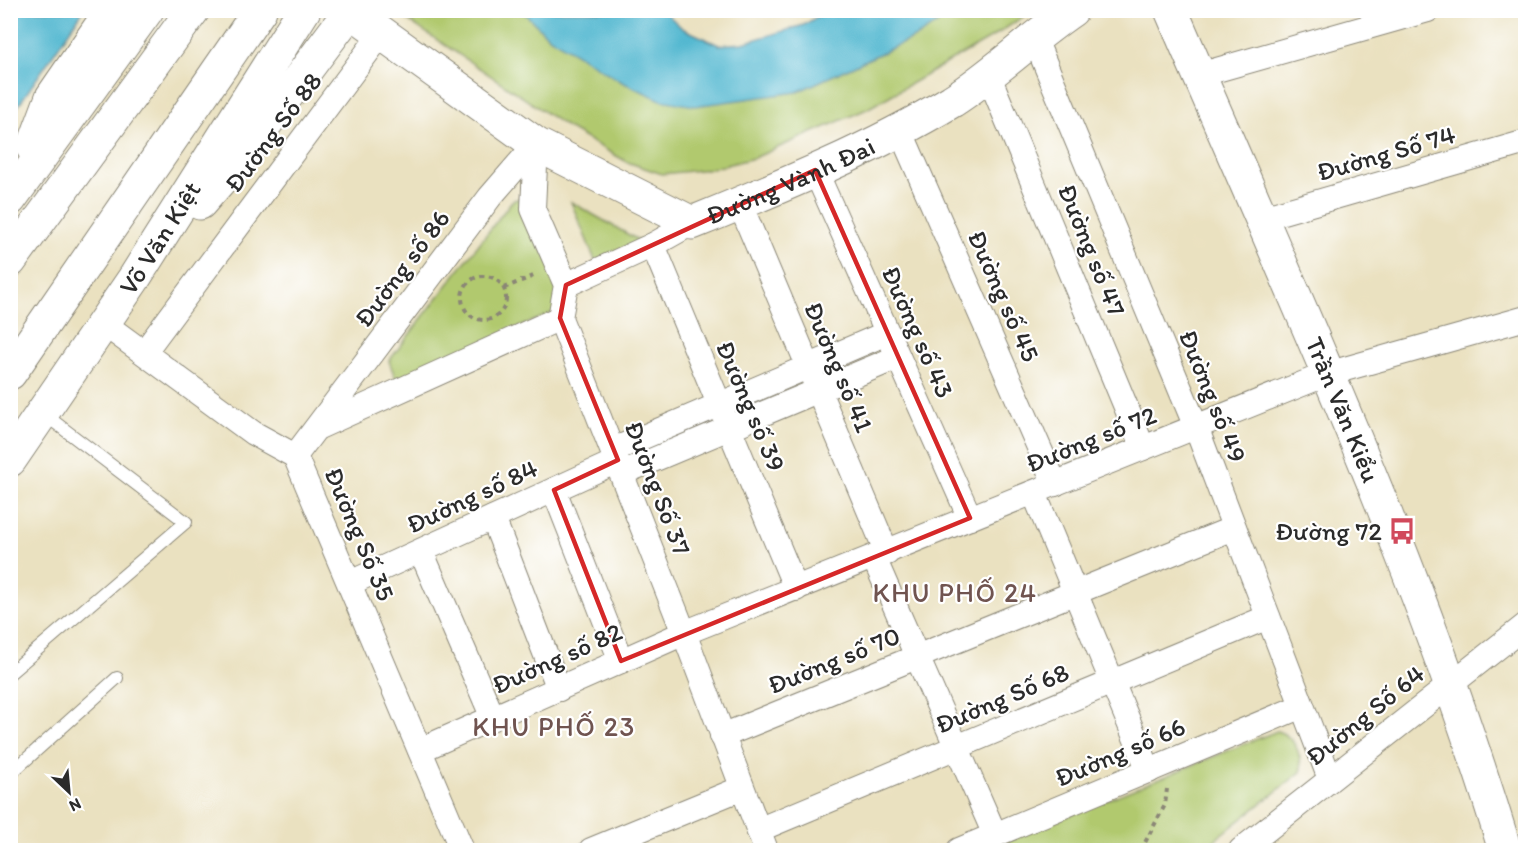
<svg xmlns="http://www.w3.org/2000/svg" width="1536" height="861" font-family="Itim,sans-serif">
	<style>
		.green { fill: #b1c96e; stroke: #6e7a4c; stroke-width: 1.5 }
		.water { fill: #52b8d0; stroke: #3e727e; stroke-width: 1.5 }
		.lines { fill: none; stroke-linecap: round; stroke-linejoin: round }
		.lane-casing { stroke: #8a8676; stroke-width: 14 }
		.street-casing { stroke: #8a8676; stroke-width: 26 }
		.secondary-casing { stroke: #8a8676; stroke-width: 35 }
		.primary-casing { stroke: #8a8676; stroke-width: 35 }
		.highway-casing { stroke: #8a8676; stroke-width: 35 }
		.path { stroke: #8a8676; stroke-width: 4; stroke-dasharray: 4.5 4.5; stroke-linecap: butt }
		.lane { stroke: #fff; stroke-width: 12 }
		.street { stroke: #fff; stroke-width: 24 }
		.secondary { stroke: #fff; stroke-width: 33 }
		.primary { stroke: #fff; stroke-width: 33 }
		.highway { stroke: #fff; stroke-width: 33 }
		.marked { fill: none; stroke: #d62828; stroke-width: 4.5; stroke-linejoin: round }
		.labels { text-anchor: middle; stroke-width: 4.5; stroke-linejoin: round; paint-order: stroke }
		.street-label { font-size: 26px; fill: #2b2b2b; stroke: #fff }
		.poi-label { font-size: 26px; fill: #2b2b2b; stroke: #fff; text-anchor: end }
		.neighbourhood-label { font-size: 27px; letter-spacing: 1.5px; fill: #705450; stroke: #fff }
	</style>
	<rect width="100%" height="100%" fill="#fff"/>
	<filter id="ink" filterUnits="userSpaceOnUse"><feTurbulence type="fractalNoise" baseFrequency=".0167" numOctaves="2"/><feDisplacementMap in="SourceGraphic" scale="12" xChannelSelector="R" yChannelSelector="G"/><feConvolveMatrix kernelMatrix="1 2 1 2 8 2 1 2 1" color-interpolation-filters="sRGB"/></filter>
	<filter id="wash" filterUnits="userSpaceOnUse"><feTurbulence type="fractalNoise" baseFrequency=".008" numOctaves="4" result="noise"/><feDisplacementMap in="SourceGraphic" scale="24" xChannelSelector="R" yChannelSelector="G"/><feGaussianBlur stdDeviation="1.35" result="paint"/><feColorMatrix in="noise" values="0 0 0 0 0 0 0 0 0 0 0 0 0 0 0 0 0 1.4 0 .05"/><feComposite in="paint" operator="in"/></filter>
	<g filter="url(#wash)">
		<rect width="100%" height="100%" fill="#eae1c0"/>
		<!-- green -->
		<g class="green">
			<path d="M394,11h128l27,26 248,55 121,-56 37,-25h77l-38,25 -127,73 -113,49 -44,11 -48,5 -35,-12 -54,-31z"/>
			<path d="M523,197l39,91 -3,22 -163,70 -7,-19 123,-160z"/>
			<path d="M571,202l81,46 -53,22z"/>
			<path d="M1277,731c19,6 24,22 24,41l-99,78h-219z"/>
		</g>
		<!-- water -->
		<g class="water">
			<path d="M11,10l72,1 -72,105 -1,-105z"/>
			<path d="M522,11h142l18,17 37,17 24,-2 61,-18 22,-14h129l-37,25 -121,56 -102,14 -34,-6 -39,-18 -73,-45z"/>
		</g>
	</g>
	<g filter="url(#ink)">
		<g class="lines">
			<defs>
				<g id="lane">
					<path d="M10,673l176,-151 -142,-108"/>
					<path d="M10,774l107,-96"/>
				</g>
				<g id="street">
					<path d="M1034,37l162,390 134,352"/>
					<path d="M988,74l155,374"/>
					<path d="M1199,75l229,-65"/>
					<path d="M900,130l155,354"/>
					<path d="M536,144l-3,65 33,76 -6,33 124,315 82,217"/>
					<path d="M815,170l155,348"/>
					<path d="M740,204l147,349"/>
					<path d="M1262,218l264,-76"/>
					<path d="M653,245l143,344"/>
					<path d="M566,285l87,-40 39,-22"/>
					<path d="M103,323l150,110 42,23 167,394"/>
					<path d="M145,351l236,-317"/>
					<path d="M319,427l241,-109"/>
					<path d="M613,450l274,-117"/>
					<path d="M295,456l195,-259 46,-53"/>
					<path d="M622,473l276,-116"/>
					<path d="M554,490l67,171"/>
					<path d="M1034,493l115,278"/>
					<path d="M493,518l66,171"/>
					<path d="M421,551l72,167"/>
					<path d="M874,558l121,277"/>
					<path d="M350,583l267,-122"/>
					<path d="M722,736l512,-208"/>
					<path d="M420,750l264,-117 643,-259 199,-56"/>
					<path d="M758,830l510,-213"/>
					<path d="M591,850l151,-62"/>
					<path d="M959,850l343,-144"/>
					<path d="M1241,850l285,-225"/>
				</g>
				<g id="secondary">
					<path id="s1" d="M1171,10c119,277 247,552 334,840"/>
					<path id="s2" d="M351,11l185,133 156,79c88,-36 179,-73 260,-122 42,-27 79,-63 120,-91"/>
				</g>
				<g id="primary">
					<path d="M33,148l19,-51 60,-87"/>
					<path d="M10,199l137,-189"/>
					<path d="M200,203l42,-48 109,-145"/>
					<path id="s3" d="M10,460l125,-183 169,-267"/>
				</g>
				<g id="highway">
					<path d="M10,261l183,-251"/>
					<path d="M10,373l250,-363"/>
				</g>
			</defs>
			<!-- lane casing -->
			<use href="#lane" class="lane-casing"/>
			<!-- street casing -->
			<use href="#street" class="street-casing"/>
			<!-- secondary casing -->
			<use href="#secondary" class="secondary-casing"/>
			<!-- primary casing -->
			<use href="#primary" class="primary-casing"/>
			<!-- highway casing -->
			<use href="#highway" class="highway-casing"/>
			<!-- path -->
			<g class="path">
				<circle cx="484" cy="298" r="22"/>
				<path d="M504,288l32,-13"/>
				<path d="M1141,850l24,-45 2,-16"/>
			</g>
			<!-- lane -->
			<use href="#lane" class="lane"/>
			<!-- street -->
			<use href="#street" class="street"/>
			<!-- secondary -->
			<use href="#secondary" class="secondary"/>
			<!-- primary -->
			<use href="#primary" class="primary"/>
			<!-- highway -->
			<use href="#highway" class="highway"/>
		</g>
	</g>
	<!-- marked area -->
	<path class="marked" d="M815,170l155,348 -349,143 -67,-171 64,-30 -58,-142 6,-33z"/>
	<!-- icons -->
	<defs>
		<symbol id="bus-bare" viewBox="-9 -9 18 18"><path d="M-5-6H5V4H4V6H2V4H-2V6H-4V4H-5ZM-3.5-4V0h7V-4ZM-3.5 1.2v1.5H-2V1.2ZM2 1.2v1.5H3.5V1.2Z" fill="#d1495b" stroke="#fff" stroke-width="2.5" paint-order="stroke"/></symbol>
	</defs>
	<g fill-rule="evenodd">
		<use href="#bus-bare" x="1383" y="512" width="38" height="38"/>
	</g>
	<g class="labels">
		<!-- street labels -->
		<g class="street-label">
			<text transform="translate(273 132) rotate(-53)" y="9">Đường Số 88</text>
			<text transform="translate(1386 153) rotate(-16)" y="9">Đường Số 74</text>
			<text dy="9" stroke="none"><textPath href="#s2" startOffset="510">Đường Vành Đai</textPath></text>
			<text dy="9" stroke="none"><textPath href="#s3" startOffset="268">Võ Văn Kiệt</textPath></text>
			<text transform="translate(1092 250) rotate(68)" y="9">Đường số 47</text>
			<text transform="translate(402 268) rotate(-53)" y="9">Đường số 86</text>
			<text transform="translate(1004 296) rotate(66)" y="9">Đường số 45</text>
			<text transform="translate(918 332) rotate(66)" y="9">Đường số 43</text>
			<text transform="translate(839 367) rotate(67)" y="9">Đường số 41</text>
			<text transform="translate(1213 396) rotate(68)" y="9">Đường số 49</text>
			<text transform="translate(751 406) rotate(67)" y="9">Đường số 39</text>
			<text dy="9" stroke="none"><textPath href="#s1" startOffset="435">Trần Văn Kiểu</textPath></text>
			<text transform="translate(1091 439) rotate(-22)" y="9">Đường số 72</text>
			<text transform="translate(658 488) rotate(69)" y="9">Đường Số 37</text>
			<text transform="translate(472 496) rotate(-25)" y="9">Đường số 84</text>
			<text transform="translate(360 534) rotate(67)" y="9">Đường Số 35</text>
			<text transform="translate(557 658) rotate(-24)" y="9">Đường số 82</text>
			<text transform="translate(834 660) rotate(-22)" y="9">Đường số 70</text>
			<text transform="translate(1002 698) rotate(-23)" y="9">Đường Số 68</text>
			<text transform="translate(1365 715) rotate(-39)" y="9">Đường Số 64</text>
			<text transform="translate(1120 752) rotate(-23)" y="9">Đường số 66</text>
		</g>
		<!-- poi labels -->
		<g class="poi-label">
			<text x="1382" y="540">Đường 72</text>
		</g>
		<!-- neighbourhood labels -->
		<g class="neighbourhood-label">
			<text x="955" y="602">KHU PHỐ 24</text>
			<text x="554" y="736">KHU PHỐ 23</text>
		</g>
	</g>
	<!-- margin -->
	<rect width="1536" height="861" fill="none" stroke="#fff" stroke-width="36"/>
	<!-- north arrow -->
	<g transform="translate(69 792) rotate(154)" stroke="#ffffff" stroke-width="4.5" paint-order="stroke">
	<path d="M0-4.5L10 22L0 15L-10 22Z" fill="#2b2b2b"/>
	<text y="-9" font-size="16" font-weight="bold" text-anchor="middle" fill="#2b2b2b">N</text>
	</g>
</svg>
